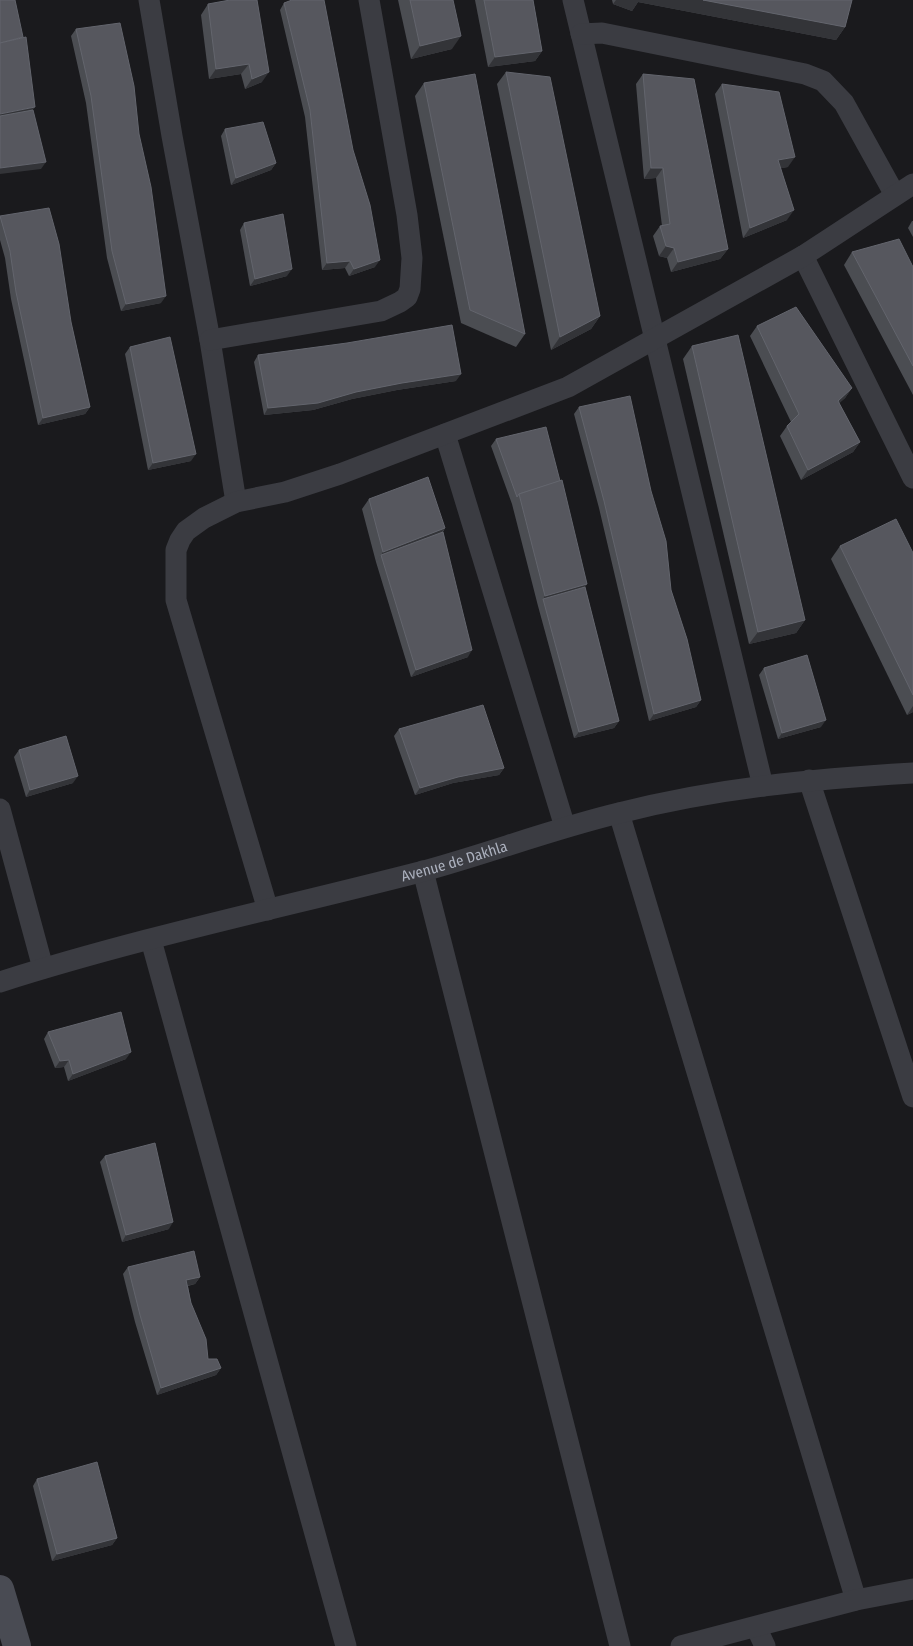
<svg xmlns="http://www.w3.org/2000/svg" width="913" height="1646" font-family="'Fira Sans Condensed',sans-serif">
	<style>
		.lines { fill: none; stroke-linecap: round; stroke-linejoin: round }
		.street { stroke: #3b3c42; stroke-width: 21 }
		.secondary { stroke: #494b53; stroke-width: 28 }
		.wall { fill: #4b4d52 }
		.shaded-wall { fill: #333438 }
		.building { fill: #56575e; stroke: #63656d }
		.labels { text-anchor: middle; stroke-width: 4; stroke-linejoin: round; paint-order: stroke }
		.street-label { font-size: 15px; fill: #acb1be; stroke: #151518 }
	</style>
	<rect width="100%" height="100%" fill="#1a1a1d"/>
	<g class="lines">
		<!-- street -->
		<g class="street">
			<path d="M149,0l23,136 38,204 26,162"/>
			<path d="M573,0l190,786"/>
			<path d="M581,34l21,-1 203,41 18,7 21,22 51,92"/>
			<path d="M803,256l110,222"/>
			<path d="M210,340l171,-29 19,-9 7,-5 3,-8 2,-31 -5,-43 -38,-215"/>
			<path d="M445,434l120,393"/>
			<path d="M809,780l104,317"/>
			<path d="M0,809l43,159"/>
			<path d="M619,813l237,787"/>
			<path d="M423,871l197,775"/>
			<path d="M268,910l-92,-310v-50l4,-10 6,-9 18,-13 32,-16 49,-10 55,-18 228,-87 235,-131 110,-72"/>
			<path d="M151,940l195,706"/>
			<path id="s1" d="M0,982c138,-44 280,-74 420,-110 67,-18 132,-43 199,-59 98,-25 193,-34 294,-40"/>
			<path d="M756,1627l9,19"/>
			<path d="M681,1646l175,-46 57,-11"/>
		</g>
		<!-- secondary -->
		<path class="secondary" d="M0,1589l17,57"/>
	</g>
	<!-- wall -->
	<g class="wall">
		<path d="M398,0h55l-1,49 -41,10z"/>
		<path d="M475,0h58l9,51 -7,10 -47,6z"/>
		<path d="M612,0h240l-7,27 -9,13 -198,-38 -6,9 -19,-7z"/>
		<path d="M284,3l91,264 -26,9 -4,-8 -23,2 -17,-153 -25,-107z"/>
		<path d="M208,4l54,78 -17,7 -4,-15 -32,5 -8,-64z"/>
		<path d="M76,29l63,105 22,169 -40,8 -14,-53 -21,-155 -15,-67z"/>
		<path d="M506,72l94,244 -9,13 -40,21 -54,-266z"/>
		<path d="M643,74l85,175 -8,10 -49,13 -4,-14 -8,-2 -6,-20 7,-10h2l-6,-48 -12,1 -8,-95z"/>
		<path d="M424,83l101,251 -9,13 -55,-24 -46,-227z"/>
		<path d="M722,84l66,83 -7,1 6,52 -44,18 -28,-144z"/>
		<path d="M225,129l51,34 -5,7 -40,15 -10,-49z"/>
		<path d="M0,216l71,106 19,85 -5,7 -47,11 -27,-126 -6,-41 -5,-18z"/>
		<path d="M912,221h1v16l-5,-9z"/>
		<path d="M244,223l43,53 -37,10 -10,-56z"/>
		<path d="M852,252l61,15v128l-69,-130z"/>
		<path d="M757,326l95,62 -7,10 -6,5 21,39 -7,10 -52,28 -21,-44 7,-10 4,-4 -41,-86z"/>
		<path d="M692,346l113,274 -9,13 -47,11 -66,-285z"/>
		<path d="M130,347l61,114 -43,9 -23,-116z"/>
		<path d="M258,355l198,26 -59,9 -45,9 -39,11 -49,5 -10,-53z"/>
		<path d="M579,407l92,183 30,110 -5,7 -47,14 -50,-213 -25,-94z"/>
		<path d="M496,439l64,42 27,103 -2,3 34,134 -5,7 -40,10 -36,-132 -26,-102 -21,-58z"/>
		<path d="M369,499l76,29 -2,4 25,125 -57,20 -35,-115 -14,-53z"/>
		<path d="M840,546l73,7v159l-6,3 -76,-156z"/>
		<path d="M764,668l57,59 -43,12 -19,-64z"/>
		<path d="M399,729l105,39 -5,7 -46,8 -38,12 -21,-59z"/>
		<path d="M19,750l54,33 -47,14 -12,-40z"/>
		<path d="M48,1032l78,27 -58,22 -4,-14 -9,1 -11,-29z"/>
		<path d="M105,1156l64,73 -47,13 -22,-80z"/>
		<path d="M128,1267l72,10 -5,7 -7,2 3,17 17,56 13,9 -5,7 -59,20 -22,-73 -12,-48z"/>
		<path d="M37,1479l80,59 -5,7 -60,16 -19,-75z"/>
	</g>
	<!-- shaded-wall -->
	<g class="shaded-wall">
		<path d="M616,0h87l142,27 -9,13 -198,-38 -6,9 -19,-7z"/>
		<path d="M461,36l-9,13 -41,10 9,-13z"/>
		<path d="M542,51l-7,10 -47,6 7,-10z"/>
		<path d="M249,64l-8,10 -32,5 7,-10z"/>
		<path d="M269,72l-7,10 -17,7 7,-10z"/>
		<path d="M35,107l-7,10 -28,5v-8z"/>
		<path d="M795,157l-7,10 -17,3 7,-10z"/>
		<path d="M46,162l-5,7 -41,5v-6z"/>
		<path d="M276,163l-5,7 -40,15 5,-7z"/>
		<path d="M651,168h12l-7,10 -12,1z"/>
		<path d="M794,210l-7,10 -44,18 7,-10z"/>
		<path d="M666,246l8,2 -7,10 -8,-2z"/>
		<path d="M728,249l-8,10 -49,13 7,-10z"/>
		<path d="M380,260l-5,7 -26,9 5,-7z"/>
		<path d="M350,261l-5,7 -23,2 5,-7z"/>
		<path d="M292,269l-5,7 -37,10 5,-7z"/>
		<path d="M166,296l-5,7 -40,8 5,-7z"/>
		<path d="M600,316l-9,13 -40,21 9,-13z"/>
		<path d="M461,374l-5,7 -59,9 -45,9 -39,11 -49,5 4,-7 88,-16 46,-9z"/>
		<path d="M852,388l-7,10 -14,13 7,-10z"/>
		<path d="M90,407l-5,7 -47,11 5,-7z"/>
		<path d="M860,442l-7,10 -52,28 7,-10z"/>
		<path d="M196,454l-5,7 -43,9 5,-7z"/>
		<path d="M445,528l-7,10 -57,17 -5,7 7,-10z"/>
		<path d="M587,584l-7,10 -37,5 2,-3z"/>
		<path d="M805,620l-9,13 -47,11 9,-12z"/>
		<path d="M472,650l-4,7 -57,20 5,-7z"/>
		<path d="M701,700l-5,7 -47,14 5,-7z"/>
		<path d="M913,706v6l-6,3z"/>
		<path d="M826,720l-5,7 -43,12 4,-6z"/>
		<path d="M619,721l-5,7 -40,10 5,-6z"/>
		<path d="M504,768l-5,7 -46,8 -38,12 5,-7 38,-11z"/>
		<path d="M78,776l-5,7 -47,14 4,-7z"/>
		<path d="M131,1052l-5,7 -58,22 5,-7z"/>
		<path d="M69,1060l-5,7 -9,1 5,-7z"/>
		<path d="M173,1222l-4,7 -47,13 4,-7z"/>
		<path d="M200,1277l-5,7 -14,3 5,-7z"/>
		<path d="M221,1368l-5,7 -59,20 4,-7z"/>
		<path d="M117,1538l-5,7 -60,16 5,-7z"/>
	</g>
	<!-- building -->
	<g class="building">
		<path d="M0,0h15l8,37 -23,6z"/>
		<path d="M230,0h27l12,72 -17,7 -3,-15 -33,5 -8,-65z"/>
		<path d="M292,0h32l29,150 17,55 10,55 -26,9 -4,-8 -23,2 -17,-153 -26,-107z"/>
		<path d="M410,0h43l8,36 -41,10z"/>
		<path d="M484,0h49l9,51 -47,6z"/>
		<path d="M703,0h149l-7,27z"/>
		<path d="M120,23l14,63 5,48 12,53 15,109 -40,8 -14,-53 -21,-155 -15,-67z"/>
		<path d="M26,37l9,70 -35,7v-71z"/>
		<path d="M506,72l44,5 50,239 -40,21z"/>
		<path d="M475,74l50,260 -55,-24 -46,-227z"/>
		<path d="M643,74l51,5 34,170 -50,13 -4,-14 -8,-2 -6,-20 10,-2 -7,-56h-12z"/>
		<path d="M722,84l57,8 16,65 -17,3 16,50 -44,18z"/>
		<path d="M33,110l13,52 -46,6v-52z"/>
		<path d="M263,122l13,41 -40,15 -11,-49z"/>
		<path d="M49,208l10,36 12,78 19,85 -47,11 -27,-126 -6,-41 -10,-35z"/>
		<path d="M283,214l9,55 -37,10 -11,-56z"/>
		<path d="M899,239l14,28v99l-61,-114z"/>
		<path d="M796,307l56,81 -14,13 22,41 -52,28 -21,-44 12,-12 -42,-88z"/>
		<path d="M452,325l9,49 -59,9 -46,9 -38,11 -50,5 -10,-53 89,-12z"/>
		<path d="M738,335l67,285 -47,12 -66,-286z"/>
		<path d="M170,337l26,117 -43,9 -23,-116z"/>
		<path d="M630,396l21,95 15,50 5,49 16,49 14,61 -47,14 -50,-213 -25,-94z"/>
		<path d="M546,427l14,54 -41,13 -2,3 -21,-58z"/>
		<path d="M428,477l17,51 -62,24 -14,-53z"/>
		<path d="M562,480l25,104 -42,12 -26,-102z"/>
		<path d="M896,519l17,34v142l-73,-149z"/>
		<path d="M443,532l29,118 -56,20 -35,-115z"/>
		<path d="M585,587l34,134 -40,11 -36,-133z"/>
		<path d="M807,655l19,65 -44,13 -18,-65z"/>
		<path d="M483,705l21,63 -46,9 -38,11 -21,-59z"/>
		<path d="M66,736l12,40 -48,14 -11,-40z"/>
		<path d="M121,1012l10,40 -58,22 -4,-14 -9,1 -12,-29z"/>
		<path d="M155,1143l18,79 -47,13 -21,-79z"/>
		<path d="M194,1251l6,26 -14,3 5,23 15,36 2,20h9l4,9 -60,20 -21,-73 -12,-48z"/>
		<path d="M97,1462l20,76 -60,16 -20,-75z"/>
	</g>
	<g class="labels">
		<!-- street labels -->
		<g class="street-label">
			<text dy="5" stroke="none"><textPath href="#s1" startOffset="470">Avenue de Dakhla</textPath></text>
		</g>
	</g>
</svg>
